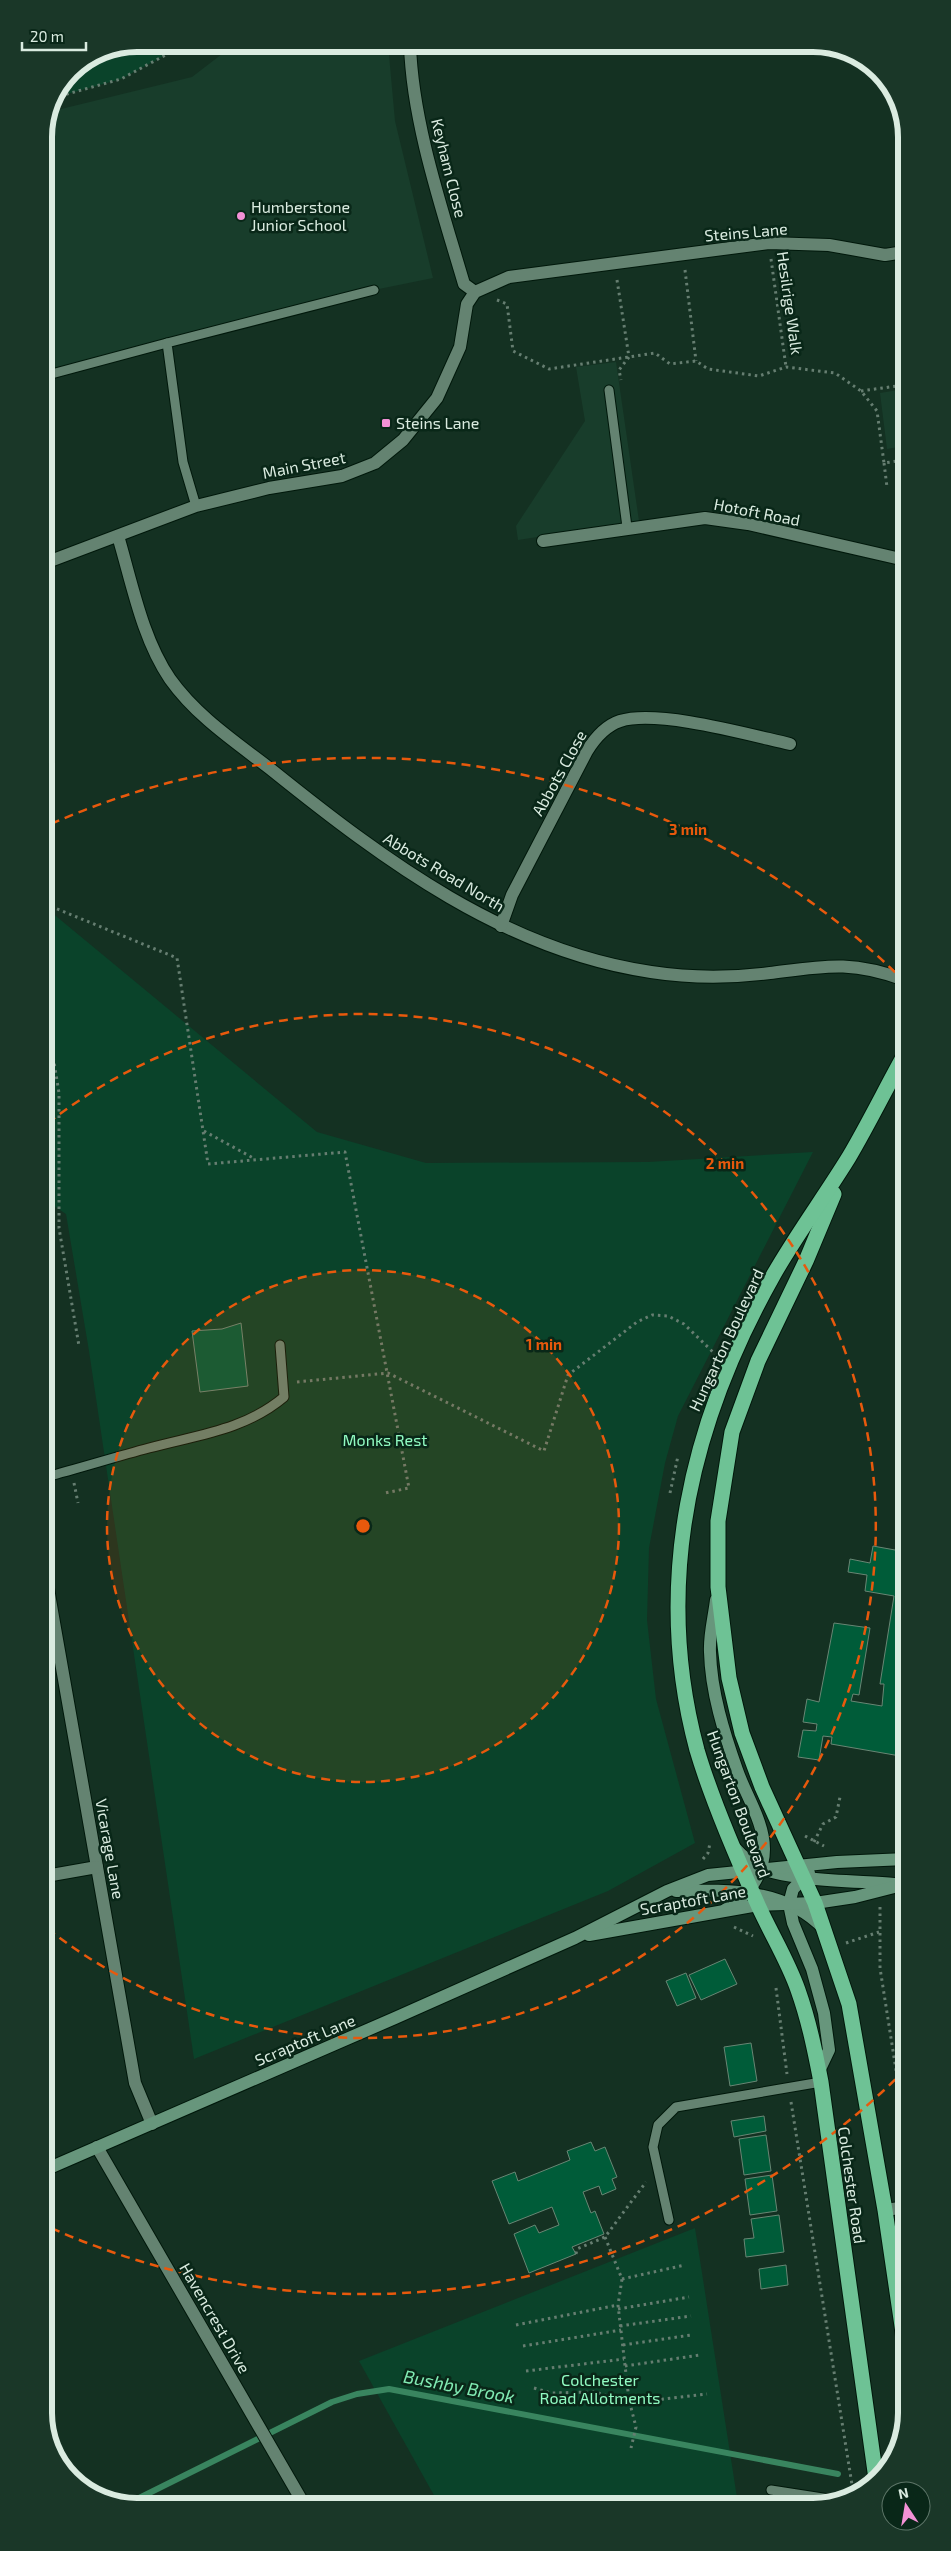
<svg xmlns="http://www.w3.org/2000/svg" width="951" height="2551" font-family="'Exo 2',sans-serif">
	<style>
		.built { fill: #183d2b }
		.green { fill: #0a432a }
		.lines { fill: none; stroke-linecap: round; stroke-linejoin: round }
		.stream { stroke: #39855f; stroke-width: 6 }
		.building { fill: #005c39; stroke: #688674 }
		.lane-casing { stroke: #00180b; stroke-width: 11 }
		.street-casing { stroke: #00180b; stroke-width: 14 }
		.secondary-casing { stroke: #00180b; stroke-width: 14 }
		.highway-casing { stroke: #00180b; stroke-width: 17 }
		.path { stroke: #667e71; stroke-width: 3; stroke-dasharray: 2.5 4; stroke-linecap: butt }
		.lane { stroke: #648371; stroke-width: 9 }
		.street { stroke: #648371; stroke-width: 12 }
		.secondary { stroke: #67967c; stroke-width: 12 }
		.highway { stroke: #6ec295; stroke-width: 15 }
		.ring { fill: none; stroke: #e8590c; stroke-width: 2.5; stroke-dasharray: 9 6 }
		.poi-dot { fill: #f391d6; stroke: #092718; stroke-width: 2 }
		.labels { text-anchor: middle; stroke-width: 5; stroke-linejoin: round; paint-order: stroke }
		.street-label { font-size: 16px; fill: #daebe0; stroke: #092718 }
		.poi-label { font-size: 16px; fill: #daebe0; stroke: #092718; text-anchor: start }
		.park-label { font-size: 16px; fill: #91fbc2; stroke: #092718 }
		.water-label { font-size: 18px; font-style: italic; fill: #81ebb3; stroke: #092718 }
		.rim { fill: none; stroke: #daebe0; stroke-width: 6 }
		.centre { fill: #e8590c; stroke: #092718; stroke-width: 2.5 }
		.ring-label { font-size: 15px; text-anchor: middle; font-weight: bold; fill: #e8590c; stroke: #092718; stroke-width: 5; stroke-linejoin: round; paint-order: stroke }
	</style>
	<rect width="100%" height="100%" fill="#143122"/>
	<!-- built -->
	<g class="built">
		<path d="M235,44h153l7,77 38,157 -59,12 -330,86v-245l9,-20 139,-34z"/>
		<path d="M616,362l23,159 -121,19 -2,-14 69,-105 -9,-54z"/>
		<path d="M904,389v57l-17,3 -7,-56z"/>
	</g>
	<!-- green -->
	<g class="green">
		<path d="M137,44h49l-65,35 -61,17 11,-25 31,-20z"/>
		<path d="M45,907l272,225 109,31 222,-1 165,-10 -135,264 -13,47 -16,85 -2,72 9,79 39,144 -87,48 -414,168 -105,-708 -23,-137 -21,-14z"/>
		<path d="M695,2228l43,276 -298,2 -81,-145z"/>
	</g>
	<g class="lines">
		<!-- stream -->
		<path class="stream" d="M125,2505l207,-103 25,-8 32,-5 449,85"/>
	</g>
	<!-- building -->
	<g class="building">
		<path d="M241,1323l7,63 -48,6 -8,-61 30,-2z"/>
		<path d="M873,1546l33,6v205l-75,-13 1,-7 -9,-1 -4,24 -21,-3 5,-27 13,1 1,-7 -14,-2 4,-23 12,3 15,-79 36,5 -11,67 -6,-1 -2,7 31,5 2,-22h-4l14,-88 -29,-5 2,-16 -19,-3 2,-13 20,4z"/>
		<path d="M906,1938h1v29h-4z"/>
		<path d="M725,1959l12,25 -36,16 -12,-25z"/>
		<path d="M686,1973l10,25 -19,8 -11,-25z"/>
		<path d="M751,2043l6,38 -27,5 -6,-39z"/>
		<path d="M764,2116l2,15 -32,6 -3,-16z"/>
		<path d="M766,2135l5,36 -27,4 -5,-36z"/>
		<path d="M591,2142l4,9 10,-4 12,30 -5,2 4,10 -14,6 -3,-9 -16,6 8,21 4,-2 9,23 -32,13 4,7 -47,19 -15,-39 21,-9 4,8 20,-8 -7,-18 -43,17 -17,-43 23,-9 3,9 52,-21 -3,-9z"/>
		<path d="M772,2175l5,36 -27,4 -5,-36z"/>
		<path d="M779,2215l5,37 -38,5 -2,-18 10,-1 -3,-19z"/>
		<path d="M786,2265l2,20 -27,4 -2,-20z"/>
	</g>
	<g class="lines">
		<defs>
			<g id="lane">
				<path d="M44,376l123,-33"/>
				<path d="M609,390l18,137"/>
				<path d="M196,506l-13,-44 -16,-119 207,-53"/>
				<path d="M46,1477c34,-9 69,-20 103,-29 48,-13 96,-18 135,-51l-4,-52"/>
				<path d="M669,2220l-16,-73 5,-22 18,-18 145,-25"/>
				<path d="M771,2490l71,11"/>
			</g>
			<g id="street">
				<path d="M410,44c2,77 32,165 54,240l11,8"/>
				<path d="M118,536c14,47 24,102 52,143 27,38 67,64 103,92 112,90 233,180 378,201 39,6 80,6 119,1 55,-7 81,-13 135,7"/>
				<path d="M543,541l162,-23 43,6 157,36"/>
				<path d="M45,563l151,-57 73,-18 73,-12 33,-13 28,-23 34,-42 23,-51 7,-43 8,-12 34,-15 260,-34 60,2 56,10 19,-3"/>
				<path d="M501,926l11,-31 75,-144c8,-13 18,-25 33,-30 38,-12 130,14 170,23"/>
				<path d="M46,1577l89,506 17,41"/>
				<path d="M46,1876l51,-9"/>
				<path d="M97,2147l208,359"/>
				<path d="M885,2210l22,-3"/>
			</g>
			<g id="secondary">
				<path d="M716,1600c-2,17 -7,35 -6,52 1,40 14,81 27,118 9,26 27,52 27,79 0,27 -17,48 -39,61"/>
				<path d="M735,1848c8,9 17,16 28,21 30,12 96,12 131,15"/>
				<path d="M809,1873l-16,16 -4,15 4,19 19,46 12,44 5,37 -10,21"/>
				<path d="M676,1891c52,-1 109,-3 148,38"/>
				<path d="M589,1935l169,-30 57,-2 40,-6 51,-13"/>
				<path d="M47,2169l348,-151 180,-80 92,-47 41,-16 129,-13 69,-3"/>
			</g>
			<g id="highway">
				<path d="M898,104l6,18"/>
				<path d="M834,1194l-28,67 -48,100 -26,71 -14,89v66l11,91 13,55 20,54 53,116 34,101 36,206 22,150"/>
				<path d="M876,2479l-55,-397c-6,-31 -12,-61 -23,-92 -10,-29 -27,-56 -40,-85 -22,-49 -46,-104 -61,-155 -45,-167 -6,-329 77,-476 23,-40 51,-78 75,-117 20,-34 37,-69 56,-103"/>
			</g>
		</defs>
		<!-- lane casing -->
		<use href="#lane" class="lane-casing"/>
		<!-- street casing -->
		<use href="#street" class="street-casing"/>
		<!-- secondary casing -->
		<use href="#secondary" class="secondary-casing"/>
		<!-- highway casing -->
		<use href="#highway" class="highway-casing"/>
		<!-- path -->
		<g class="path">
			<path d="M60,96l61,-17 65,-35"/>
			<path d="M771,259l15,108"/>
			<path d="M685,270l11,91"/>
			<path d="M617,280l12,77 -10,13 2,10"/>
			<path d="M497,300l10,4 6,47 36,18 106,-16 15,11 26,-3 12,8 51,7 27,-9 49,6 26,18 16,20 7,52 20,-3"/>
			<path d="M861,391l43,-6"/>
			<path d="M884,463l3,24"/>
			<path d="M45,895l8,-1"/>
			<path d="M45,904l132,54 31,206 137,-12 64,336 -24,5"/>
			<path d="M45,1006l14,87v135l20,118"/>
			<path d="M204,1131l51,28"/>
			<path d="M297,1382l91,-9 156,78 24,-76 69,-53 15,-7 16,1 16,8 32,31"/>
			<path d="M74,1483l4,20"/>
			<path d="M670,1493l8,-37"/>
			<path d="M805,1836l19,10"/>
			<path d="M814,1842l9,-18 13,-7 4,-20"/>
			<path d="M703,1859l5,-6 2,-10"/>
			<path d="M880,1907v61l27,172"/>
			<path d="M734,1927l19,9"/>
			<path d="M846,1943l33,-11"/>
			<path d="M776,1988l11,86"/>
			<path d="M791,2102l62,389"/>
			<path d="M605,2237l17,42 -4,26 11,95 7,27 -5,21"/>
			<path d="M576,2254l1,-5 28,-12 41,-55"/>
			<path d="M622,2279l63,-14"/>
			<path d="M618,2309l71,-12"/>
			<path d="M516,2325l102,-20"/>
			<path d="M620,2326l71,-10"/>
			<path d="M623,2345l68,-10"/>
			<path d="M523,2346l98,-16"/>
			<path d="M625,2366l75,-11"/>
			<path d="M526,2371l98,-12"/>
			<path d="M534,2388l17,5 44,-1 35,11 77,-9"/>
		</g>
		<!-- lane -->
		<use href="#lane" class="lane"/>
		<!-- street -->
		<use href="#street" class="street"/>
		<!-- secondary -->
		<use href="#secondary" class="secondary"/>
		<!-- highway -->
		<use href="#highway" class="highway"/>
	</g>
	<!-- distance rings -->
	<circle cx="363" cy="1526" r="256" fill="#e8590c" fill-opacity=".12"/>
	<g class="ring">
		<circle cx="363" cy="1526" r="256"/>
		<path d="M48 1123A512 512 0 1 1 48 1929"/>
		<path d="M906 2069A768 768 0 0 1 51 2228M51 824A768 768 0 0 1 901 978"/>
	</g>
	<!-- markers -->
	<g class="poi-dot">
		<circle cx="241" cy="216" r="5"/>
		<rect x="381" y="418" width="10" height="10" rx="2.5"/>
	</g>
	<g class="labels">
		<!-- street labels -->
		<g class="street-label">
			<text transform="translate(449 168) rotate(76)" y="6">Keyham Close</text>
			<text transform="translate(746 232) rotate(-5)" y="6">Steins Lane</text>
			<text transform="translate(790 303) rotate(82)" y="6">Hesilrige Walk</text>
			<text transform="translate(304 465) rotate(-11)" y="6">Main Street</text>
			<text transform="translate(757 512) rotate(11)" y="6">Hotoft Road</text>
			<text transform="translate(559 773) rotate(-61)" y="6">Abbots Close</text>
			<text transform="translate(444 872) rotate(31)" y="6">Abbots Road North</text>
			<text transform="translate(726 1340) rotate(-65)" y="6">Hungarton Boulevard</text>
			<text transform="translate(739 1804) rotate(70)" y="6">Hungarton Boulevard</text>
			<text transform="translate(110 1849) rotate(80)" y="6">Vicarage Lane</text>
			<text transform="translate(693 1900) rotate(-10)" y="6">Scraptoft Lane</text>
			<text transform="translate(305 2040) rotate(-23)" y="6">Scraptoft Lane</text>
			<text transform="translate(852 2185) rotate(82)" y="6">Colchester Road</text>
			<text transform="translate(215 2318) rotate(60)" y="6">Havencrest Drive</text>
		</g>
		<!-- poi labels -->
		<g class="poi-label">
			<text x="251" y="213">Humberstone<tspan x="251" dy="18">Junior School</tspan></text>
			<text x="396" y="429">Steins Lane</text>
		</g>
		<!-- park labels -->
		<g class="park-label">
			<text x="385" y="1446">Monks Rest</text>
			<text x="600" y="2386">Colchester<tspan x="600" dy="18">Road Allotments</tspan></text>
		</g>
		<!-- water labels -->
		<g class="water-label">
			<text transform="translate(459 2387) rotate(11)" y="6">Bushby Brook</text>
		</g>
	</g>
	<!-- crop -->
	<path d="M0 0H951V2551H0ZM137 52H813A85 85 0 0 1 898 137V2413A85 85 0 0 1 813 2498H137A85 85 0 0 1 52 2413V137A85 85 0 0 1 137 52Z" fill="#1a3728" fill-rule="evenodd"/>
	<path class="rim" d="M137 52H813A85 85 0 0 1 898 137V2413A85 85 0 0 1 813 2498H137A85 85 0 0 1 52 2413V137A85 85 0 0 1 137 52Z"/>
	<circle cx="363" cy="1526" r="8" class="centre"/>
	<g class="ring-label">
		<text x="688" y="835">3 min</text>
		<text x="725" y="1169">2 min</text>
		<text x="544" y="1350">1 min</text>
	</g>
	<!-- north arrow -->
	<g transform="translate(906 2506) rotate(348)"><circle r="24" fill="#092718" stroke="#5d7568"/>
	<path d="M0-4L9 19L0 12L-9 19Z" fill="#f391d6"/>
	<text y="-8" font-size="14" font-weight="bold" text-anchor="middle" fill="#daebe0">N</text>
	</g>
	<!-- scale -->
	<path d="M22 42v8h64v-8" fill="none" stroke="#daebe0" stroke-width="2.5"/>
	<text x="30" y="42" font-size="15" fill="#daebe0" stroke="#092718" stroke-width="4" paint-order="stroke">20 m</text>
</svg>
